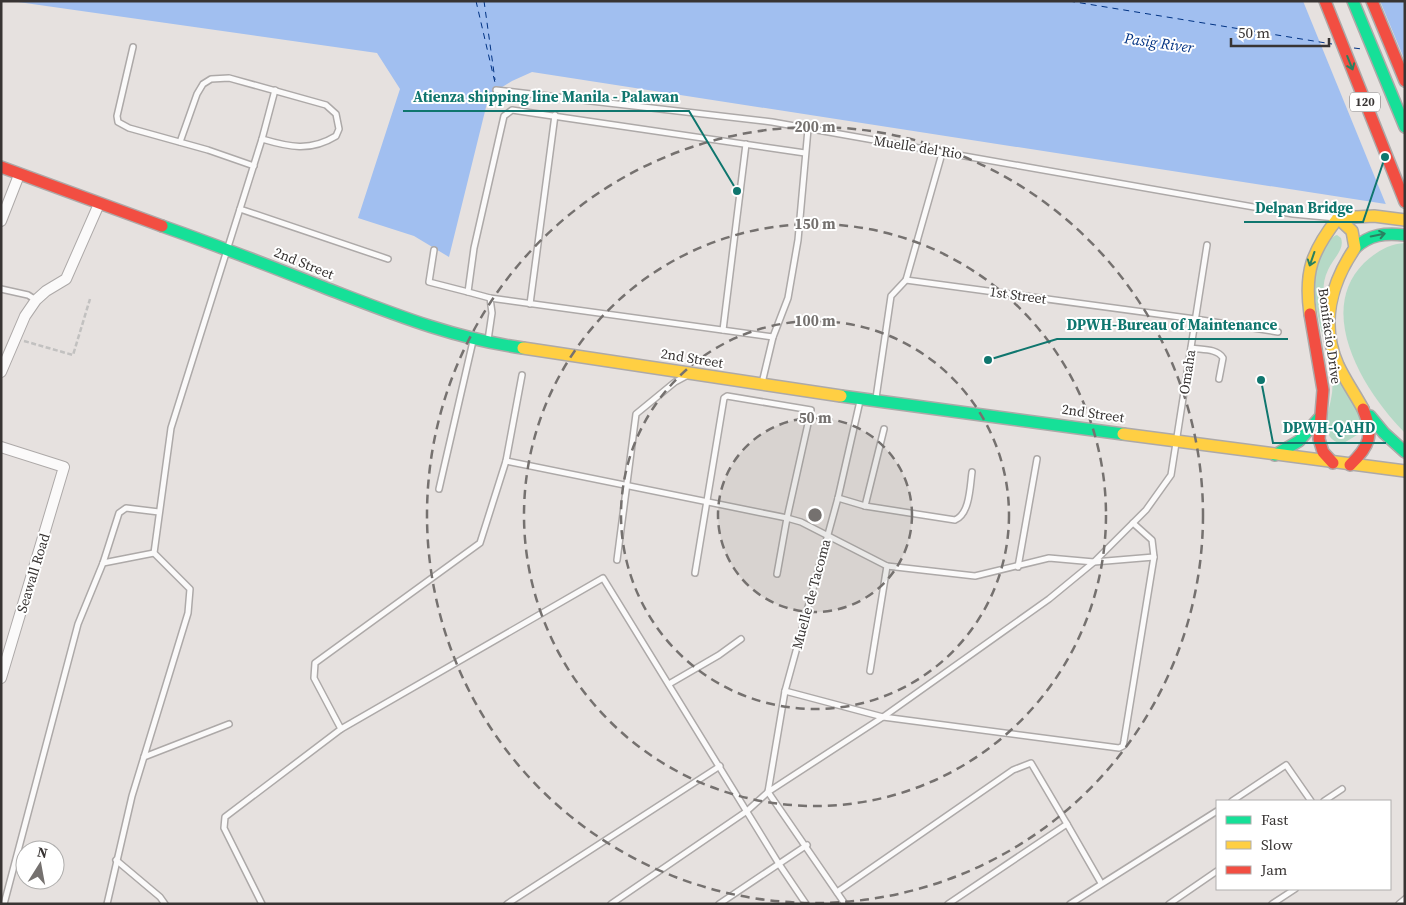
<svg xmlns="http://www.w3.org/2000/svg" width="1406" height="905" font-family="'Source Serif 4',serif">
	<style>
		.green { fill: #b5d9c6 }
		.water { fill: #a1bff0 }
		.pier { fill: #e6e1df }
		.lines { fill: none; stroke-linecap: round; stroke-linejoin: round }
		.ferry { stroke: #003283; stroke-width: 1; stroke-dasharray: 6 5; stroke-linecap: butt }
		.lane-casing { stroke: #ada9a8; stroke-width: 8 }
		.street-casing { stroke: #ada9a8; stroke-width: 12 }
		.fast-casing { stroke: #ada9a8; stroke-width: 14 }
		.slow-casing { stroke: #ada9a8; stroke-width: 14 }
		.jam-casing { stroke: #ada9a8; stroke-width: 14 }
		.path { stroke: #c2c1c0; stroke-width: 2.5; stroke-dasharray: 5 2.5; stroke-linecap: butt }
		.lane { stroke: #fbfafa; stroke-width: 5 }
		.street { stroke: #fbfafa; stroke-width: 10 }
		.fast { stroke: #16e098; stroke-width: 11 }
		.slow { stroke: #ffcf43; stroke-width: 11 }
		.jam { stroke: #f24e42; stroke-width: 11 }
		.oneway { stroke: #298160 }
		.ring { fill: none; stroke: #75716f; stroke-width: 2.5; stroke-dasharray: 9 6 }
		.labels { text-anchor: middle; stroke-width: 4; stroke-linejoin: round; paint-order: stroke }
		.shield { fill: #fff; stroke: #747170; stroke-width: 1 }
		.shield-label { font-size: 12px; font-weight: bold; fill: #383433 }
		.street-label { font-size: 14px; fill: #383433; stroke: #fff }
		.water-label { font-size: 15px; font-style: italic; fill: #003283; stroke: #fff }
		.centre { fill: #75716f; stroke: #fff; stroke-width: 2.5 }
		.ring-label { font-size: 15px; text-anchor: middle; font-weight: bold; fill: #75716f; stroke: #fff; stroke-width: 4; stroke-linejoin: round; paint-order: stroke }
		.leader { fill: none; stroke: #0f766e; stroke-width: 2 }
		.callout-dot { fill: #0f766e; stroke: #fff; stroke-width: 2 }
		.callout-label { font-size: 15px; text-anchor: middle; font-weight: bold; fill: #0f766e; stroke: #fff; stroke-width: 4; stroke-linejoin: round; paint-order: stroke }
	</style>
	<rect width="100%" height="100%" fill="#e6e1df"/>
	<!-- green -->
	<g class="green">
		<path d="M1337,235l4,3c4,12 -8,20 -13,32 -5,10 -5,20 -4,31l37,120 -4,14 -15,9c-23,-5 -14,-29 -11,-45 2,-9 2,-18 0,-27 -6,-40 -32,-91 -4,-127 3,-4 5,-9 10,-10z"/>
		<path d="M1405,243v190c-39,-39 -91,-120 -41,-170 12,-11 24,-19 41,-20z"/>
	</g>
	<!-- water -->
	<path class="water" d="M11,1h1394v206l-873,-135 -20,9 -23,14 -40,162 -35,-21 -56,-18 42,-129 -23,-36z"/>
	<!-- pier -->
	<path class="pier" d="M1303,1h77l25,60v149l-18,-3z"/>
	<g class="lines">
		<!-- ferry -->
		<g class="ferry">
			<path d="M476,1l20,86"/>
			<path d="M484,1l11,79"/>
			<path d="M1069,1l263,43"/>
			<path d="M1354,48l8,1"/>
		</g>
		<defs>
			<g id="lane">
				<path d="M133,47l-16,69 1,6 11,6 79,22 46,16"/>
				<path d="M496,90l276,32 521,92 43,4"/>
				<path d="M262,139l13,-49"/>
				<path d="M240,209l148,50"/>
				<path d="M434,250l-5,32 39,10"/>
				<path d="M906,280l289,39 83,13"/>
				<path d="M1,289l27,6 8,5"/>
				<path d="M490,298l283,39"/>
				<path d="M530,304l25,-189"/>
				<path d="M723,330l23,-186"/>
				<path d="M488,340l4,-27 -2,-15 -22,-6 6,-44 30,-132 8,-6 293,43"/>
				<path d="M1191,348c10,2 26,0 32,10l-4,21"/>
				<path d="M762,383l11,-46 15,-39 10,-58 10,-111"/>
				<path d="M876,398l15,-102 15,-16 37,-130"/>
				<path d="M506,461l16,-86"/>
				<path d="M439,489l34,-148"/>
				<path d="M838,498l27,8 90,14c15,-6 15,-34 17,-48"/>
				<path d="M865,506l19,-77"/>
				<path d="M617,560l19,-146 39,-32 13,-7"/>
				<path d="M103,563l16,-50 7,-5 33,4"/>
				<path d="M1018,567l19,-108"/>
				<path d="M695,573l29,-175 3,-2 84,14 -24,108 -10,56"/>
				<path d="M870,671l17,-105"/>
				<path d="M669,684l50,-29 22,-16"/>
				<path d="M785,691l98,26 236,31 4,-2 1,-5 30,-184 -2,-17 -19,-17"/>
				<path d="M341,729l262,-151 176,286 27,40"/>
				<path d="M144,757l85,-33"/>
				<path d="M768,792l17,-101 53,-193 22,-97"/>
				<path d="M768,792l77,112"/>
				<path d="M1232,801l54,-36 25,36"/>
				<path d="M1324,801l18,-12"/>
				<path d="M116,860l44,37 5,7"/>
				<path d="M837,892l176,-122 18,-7 36,61"/>
				<path d="M4,904l74,-280 25,-61 51,-10"/>
				<path d="M107,904l25,-108 56,-183 2,-24 -36,-36 17,-125 91,-289c27,8 48,13 74,-3l3,-7 -3,-15 -10,-9 -97,-27 -18,1 -8,5 -6,10 -17,48"/>
				<path d="M262,904l-38,-76 1,-11 116,-88 -27,-51 1,-15 165,-120 26,-82 281,57 14,4 86,44 88,10 74,-18 45,4 60,-5"/>
				<path d="M507,904l213,-138"/>
				<path d="M611,904l136,-93 21,-19 115,-75 166,-118 45,-37 52,-52 25,-35 36,-230"/>
				<path d="M719,904l88,-59"/>
				<path d="M948,904l119,-80 34,59"/>
				<path d="M1070,904l147,-93"/>
				<path d="M1169,904l48,-33"/>
				<path d="M1272,904l23,-15"/>
				<path d="M1399,904l6,-5"/>
			</g>
			<g id="street">
				<path d="M1,221l18,-46"/>
				<path d="M1,372l24,-56 11,-16 10,-9 20,-12 33,-75"/>
				<path d="M1,447l63,20 -63,211"/>
			</g>
			<g id="fast">
				<path d="M1353,1l52,126"/>
				<path d="M162,226c54,19 108,40 161,61 68,26 128,51 200,61"/>
				<path d="M1355,248c15,-14 30,-15 50,-13"/>
				<path d="M841,396l282,38"/>
				<path d="M1370,416l14,17 21,19"/>
				<path d="M1275,455l24,-14 21,-24"/>
			</g>
			<g id="slow">
				<path d="M1338,218l36,-2 31,4"/>
				<path d="M1310,314c-6,-42 2,-63 28,-96l14,13 3,17c-24,35 -35,76 -17,117 7,15 17,29 25,44"/>
				<path d="M523,348l318,48"/>
				<path d="M1123,434l282,37"/>
			</g>
			<g id="jam">
				<path d="M1325,1l80,201"/>
				<path d="M1372,1l33,80"/>
				<path d="M1,167l161,59"/>
				<path d="M1310,314l13,76 -4,49 4,13 10,11"/>
				<path d="M1350,465c20,-19 24,-30 13,-56"/>
			</g>
		</defs>
		<!-- lane casing -->
		<use href="#lane" class="lane-casing"/>
		<!-- street casing -->
		<use href="#street" class="street-casing"/>
		<!-- fast casing -->
		<use href="#fast" class="fast-casing"/>
		<!-- slow casing -->
		<use href="#slow" class="slow-casing"/>
		<!-- jam casing -->
		<use href="#jam" class="jam-casing"/>
		<!-- path -->
		<path class="path" d="M24,341l49,14 17,-56"/>
		<!-- lane -->
		<use href="#lane" class="lane"/>
		<!-- street -->
		<use href="#street" class="street"/>
		<!-- fast -->
		<use href="#fast" class="fast"/>
		<!-- slow -->
		<use href="#slow" class="slow"/>
		<!-- jam -->
		<use href="#jam" class="jam"/>
	</g>
	<!-- one-way arrows -->
	<defs><path id="oneway-shaft" d="M-6 0H5M1.5-3L5.5 0L1.5 3" fill="none" stroke-width="1.6" stroke-linecap="round" stroke-linejoin="round" transform="scale(1.25)"/></defs>
	<g class="oneway">
		<use href="#oneway-shaft" transform="translate(1350 63) rotate(68)"/>
		<use href="#oneway-shaft" transform="translate(1378 235) rotate(-12)"/>
		<use href="#oneway-shaft" transform="translate(1312 259) rotate(109)"/>
	</g>
	<!-- distance rings -->
	<circle cx="815" cy="515" r="97" fill="#75716f" fill-opacity=".12"/>
	<g class="ring">
		<circle cx="815" cy="515" r="97"/>
		<circle cx="815" cy="515" r="194"/>
		<circle cx="815" cy="515" r="291"/>
		<circle cx="815" cy="515" r="388"/>
	</g>
	<g class="labels">
		<!-- shield labels -->
		<rect class="shield" x="1350" y="92.5" width="30" height="19" rx="4"/>
		<g class="shield-label">
			<text x="1365" y="106">120</text>
		</g>
		<!-- street labels -->
		<g class="street-label">
			<text transform="translate(918 147) rotate(9)" y="5">Muelle del Rio</text>
			<text transform="translate(304 263) rotate(22)" y="5">2nd Street</text>
			<text transform="translate(1018 295) rotate(8)" y="5">1st Street</text>
			<text transform="translate(1330 336) rotate(82)" y="5">Bonifacio Drive</text>
			<text transform="translate(692 358) rotate(9)" y="5">2nd Street</text>
			<text transform="translate(1187 372) rotate(-81)" y="5">Omaha</text>
			<text transform="translate(1093 413) rotate(8)" y="5">2nd Street</text>
			<text transform="translate(33 573) rotate(-73)" y="5">Seawall Road</text>
			<text transform="translate(811 594) rotate(-75)" y="5">Muelle de Tacoma</text>
		</g>
		<!-- water labels -->
		<g class="water-label">
			<text transform="translate(1159 43) rotate(8)" y="5">Pasig River</text>
		</g>
	</g>
	<circle cx="815" cy="515" r="8" class="centre"/>
	<g class="ring-label">
		<text x="815" y="132">200 m</text>
		<text x="815" y="229">150 m</text>
		<text x="815" y="326">100 m</text>
		<text x="815" y="423">50 m</text>
	</g>
	<!-- callouts -->
	<path class="leader" d="M737 191L689 111H403M1385 157L1363 222H1244M988 360L1057 339H1288M1261 380L1273 443H1386"/>
	<g class="callout-dot">
		<circle cx="737" cy="191" r="5"/>
		<circle cx="1385" cy="157" r="5"/>
		<circle cx="988" cy="360" r="5"/>
		<circle cx="1261" cy="380" r="5"/>
	</g>
	<g class="callout-label">
		<text x="546" y="102">Atienza shipping line Manila - Palawan</text>
		<text x="1304" y="213">Delpan Bridge</text>
		<text x="1172" y="330">DPWH-Bureau of Maintenance</text>
		<text x="1329" y="433">DPWH-QAHD</text>
	</g>
	<!-- border -->
	<rect width="1406" height="905" fill="none" stroke="#383433" stroke-width="5"/>
	<!-- legend -->
	<rect x="1216" y="800" width="175" height="90" fill="#ffffff" stroke="#afaead"/>
	<rect x="1226" y="816" width="25" height="8" fill="#16e098" stroke="#afaead"/>
	<text x="1261" y="825" font-size="15" fill="#383433">Fast</text>
	<rect x="1226" y="841" width="25" height="8" fill="#ffcf43" stroke="#afaead"/>
	<text x="1261" y="850" font-size="15" fill="#383433">Slow</text>
	<rect x="1226" y="866" width="25" height="8" fill="#f24e42" stroke="#afaead"/>
	<text x="1261" y="875" font-size="15" fill="#383433">Jam</text>
	<!-- north arrow -->
	<g transform="translate(40 865) rotate(11)"><circle r="24" fill="#ffffff" stroke="#afaead"/>
	<path d="M0-4L9 19L0 12L-9 19Z" fill="#75716f"/>
	<text y="-8" font-size="14" font-weight="bold" text-anchor="middle" fill="#383433">N</text>
	</g>
	<!-- scale -->
	<path d="M1231 38v8h98v-8" fill="none" stroke="#383433" stroke-width="2.5"/>
	<text x="1238" y="38" font-size="15" fill="#383433" stroke="#ffffff" stroke-width="4" paint-order="stroke">50 m</text>
</svg>
